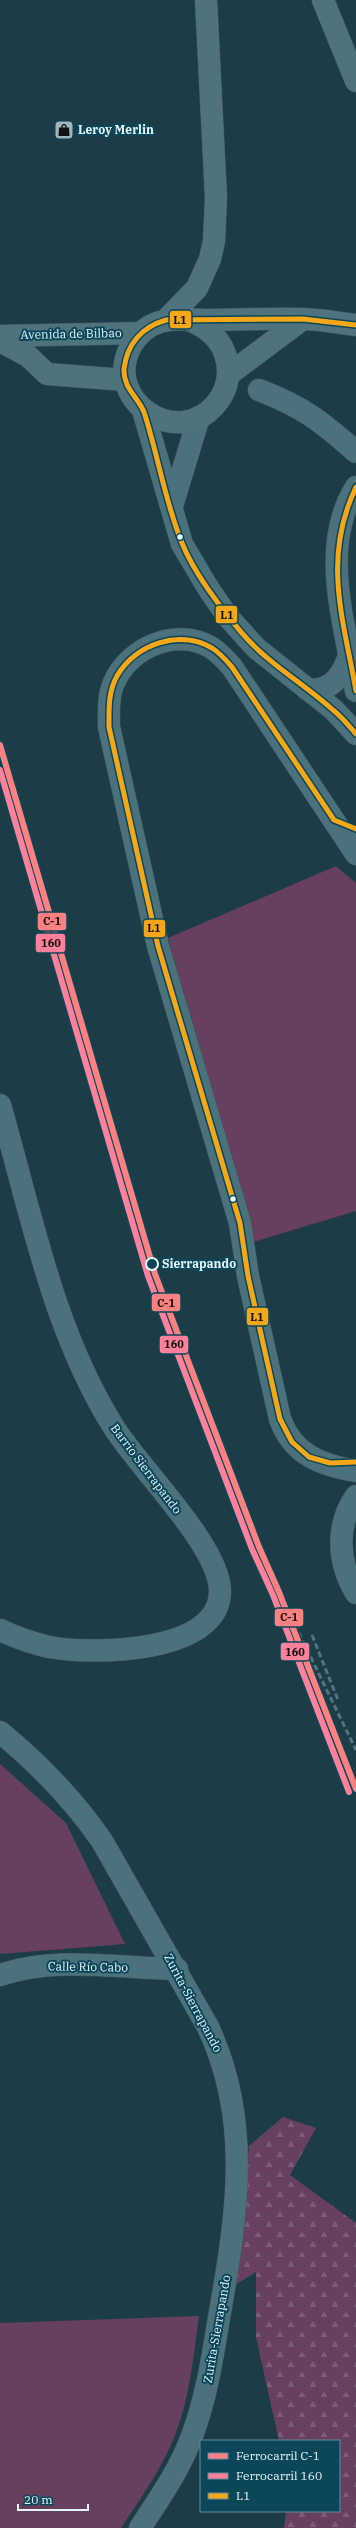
<svg xmlns="http://www.w3.org/2000/svg" width="356" height="2528" font-family="'IBM Plex Serif',serif">
	<style>
		.grass { fill: #66405c }
		.forest { fill: url(#forest-firs) }
		.lines { fill: none; stroke-linecap: round; stroke-linejoin: round }
		.minor-casing { stroke: #42575d; stroke-width: 23 }
		.highway-casing { stroke: #42575d; stroke-width: 23 }
		.minor { stroke: #4b727c; stroke-width: 22 }
		.highway { stroke: #4f737d; stroke-width: 22 }
		.rail { stroke: #55737c; stroke-width: 3; stroke-dasharray: 6 3; stroke-linecap: butt }
		.bus-1-casing { stroke: #0b4758; stroke-width: 8 }
		.bus-1 { stroke: #f5a718; stroke-width: 5 }
		.rail-1-casing { stroke: #0b4758; stroke-width: 9 }
		.rail-2-casing { stroke: #0b4758; stroke-width: 9 }
		.rail-1 { stroke: #ff8080; stroke-width: 6 }
		.rail-2 { stroke: #ff8098; stroke-width: 6 }
		.bus-dot { fill: #e4f6fd; stroke: #0b4758; stroke-width: 1.5 }
		.stop-dot { fill: #0b4758; stroke: #e4f6fd; stroke-width: 2 }
		.labels { text-anchor: middle; stroke-width: 4; stroke-linejoin: round; paint-order: stroke }
		.poi-label { font-size: 12px; font-weight: bold; fill: #e4f6fd; stroke: #0b4758; text-anchor: start }
		.street-label { font-size: 12px; fill: #e4f6fd; stroke: #0b4758 }
		.stop-label { font-size: 12px; font-weight: bold; fill: #e4f6fd; stroke: #0b4758; text-anchor: start }
		.line-badge { stroke: #0b4758; stroke-width: 1.5 }
		.pale-badge-label { font-size: 11px; text-anchor: middle; font-weight: bold; fill: #111 }
	</style>
	<defs>
		<pattern id="forest-firs" width="22" height="20" patternUnits="userSpaceOnUse"><rect width="22" height="20" fill="#66405c"/><path d="M5 1l3.5 6h-7zM16 11l3.5 6h-7z" fill="#7c5c74"/></pattern>
	</defs>
	<rect width="100%" height="100%" fill="#1c3d46"/>
	<!-- grass -->
	<g class="grass">
		<path d="M336,866l20,17v328l-103,31 -85,-304z"/>
		<path d="M0,1764l66,59 59,121 -125,10z"/>
		<path d="M199,2316c-5,36 -8,71 -19,105 -12,39 -37,74 -59,107h-121v-205z"/>
	</g>
	<!-- forest -->
	<path class="forest" d="M283,2117l33,11 -26,47 66,48v305h-72l2,-17h53v-70h-60l-23,-104v-65l-21,13 14,-139z"/>
	<g class="lines">
		<defs>
			<g id="minor">
				<path d="M259,390c44,17 62,31 97,62"/>
				<path d="M143,410l39,134 26,44 20,29 28,31 78,62 22,24"/>
				<path d="M356,487c-38,61 -10,139 0,204"/>
				<path d="M172,506l27,-89"/>
				<path d="M307,689c25,5 37,-16 43,-37"/>
				<path d="M356,854l-124,-187c-6,-7 -13,-14 -20,-19 -37,-23 -90,2 -101,43 -3,12 -2,24 -2,36l49,219 82,277 8,53 32,143c13,36 41,46 76,52"/>
				<path d="M0,1105c31,108 53,225 113,321 25,41 107,120 107,165 0,63 -128,64 -171,56 -17,-4 -34,-10 -49,-17"/>
				<path d="M356,1496c-21,30 -18,67 0,97"/>
				<path d="M0,1732c39,32 73,67 102,109l106,186c44,94 29,187 12,285 -7,42 -13,84 -28,124 -12,33 -33,63 -52,92"/>
				<path d="M0,1975c56,-19 118,-7 177,-6"/>
			</g>
			<g id="highway">
				<path d="M323,0l33,81"/>
				<path d="M166,320l31,-32 13,-29 4,-18 2,-43 -10,-198"/>
				<path d="M189,320c23,9 39,26 39,52 0,12 -5,24 -13,33 -39,45 -113,-6 -84,-59 6,-11 17,-21 29,-24 16,-5 32,-2 48,-2 31,0 63,-2 94,-1 18,0 36,4 54,6"/>
				<path d="M0,336l141,-3"/>
				<path d="M0,341l28,15 19,18 78,6"/>
				<path d="M228,375l75,-56"/>
			</g>
		</defs>
		<!-- minor casing -->
		<use href="#minor" class="minor-casing"/>
		<!-- highway casing -->
		<use href="#highway" class="highway-casing"/>
		<!-- minor -->
		<use href="#minor" class="minor"/>
		<!-- highway -->
		<use href="#highway" class="highway"/>
		<!-- rail -->
		<g class="rail">
			<path d="M279,1592l77,158"/>
			<path d="M312,1635l26,65"/>
		</g>
		<defs>
			<g id="bus-1">
				<path d="M356,325l-53,-6 -137,1c-24,7 -39,24 -42,49 -1,19 14,28 20,43 14,43 21,90 38,131 11,28 39,66 59,89 26,31 62,51 92,78 9,7 16,16 23,24"/>
				<path d="M356,487c-34,72 -13,130 0,204"/>
				<path d="M356,829l-22,-9 -102,-153c-6,-7 -12,-14 -20,-19 -32,-19 -77,-4 -95,28 -9,16 -8,34 -8,51l49,219 82,277 8,53 32,143 12,23 17,15 21,6 26,-1"/>
			</g>
		</defs>
		<!-- bus-1 casing -->
		<use href="#bus-1" class="bus-1-casing"/>
		<!-- bus-1 -->
		<use href="#bus-1" class="bus-1"/>
		<defs>
			<path id="rail-1" d="M0,745l155,529 104,273 20,45 77,197"/>
			<path id="rail-2" d="M0,770l148,506 104,273 21,46 76,197"/>
		</defs>
		<!-- rail-1 casing -->
		<use href="#rail-1" class="rail-1-casing"/>
		<!-- rail-2 casing -->
		<use href="#rail-2" class="rail-2-casing"/>
		<!-- rail-1 -->
		<use href="#rail-1" class="rail-1"/>
		<!-- rail-2 -->
		<use href="#rail-2" class="rail-2"/>
	</g>
	<!-- icons -->
	<defs>
		<symbol id="shop-square" viewBox="-11 -11 22 22"><rect x="-9" y="-9" width="18" height="18" rx="4" fill="#9eb5bd" stroke="#0b4758"/><path d="M-5-2.5h2.3a2.7 3.5 0 0 1 5.4 0H5L5.5 6h-11ZM-1.5-2.5h3a1.5 2.3 0 0 0-3 0Z" fill="#111"/></symbol>
	</defs>
	<g fill-rule="evenodd">
		<use href="#shop-square" x="53" y="119" width="22" height="22"/>
	</g>
	<!-- markers -->
	<g class="bus-dot">
		<circle cx="180" cy="537" r="3.5"/>
		<circle cx="233" cy="1199" r="3.5"/>
	</g>
	<circle class="stop-dot" cx="152" cy="1264" r="6"/>
	<g class="labels">
		<!-- poi labels -->
		<g class="poi-label">
			<text x="78" y="134">Leroy Merlin</text>
		</g>
		<!-- street labels -->
		<g class="street-label">
			<text transform="translate(71 334) rotate(-1)" y="4">Avenida de Bilbao</text>
			<text transform="translate(146 1469) rotate(53)" y="4">Barrio Sierrapando</text>
			<text transform="translate(88 1967) rotate(1)" y="4">Calle Río Cabo</text>
			<text transform="translate(193 2003) rotate(62)" y="4">Zurita-Sierrapando</text>
			<text transform="translate(217 2329) rotate(-80)" y="4">Zurita-Sierrapando</text>
		</g>
		<!-- stop labels -->
		<g class="stop-label">
			<text x="162" y="1268">Sierrapando</text>
		</g>
	</g>
	<g class="line-badge">
		<rect x="169" y="310" width="23" height="19" rx="4" fill="#f5a718"/>
		<rect x="215" y="605" width="23" height="19" rx="4" fill="#f5a718"/>
		<rect x="37" y="912" width="30" height="19" rx="4" fill="#ff8080"/>
		<rect x="143" y="919" width="23" height="19" rx="4" fill="#f5a718"/>
		<rect x="35" y="933" width="31" height="20" rx="4" fill="#ff8098"/>
		<rect x="151" y="1293" width="30" height="19" rx="4" fill="#ff8080"/>
		<rect x="246" y="1307" width="23" height="19" rx="4" fill="#f5a718"/>
		<rect x="159" y="1335" width="30" height="19" rx="4" fill="#ff8098"/>
		<rect x="274" y="1608" width="30" height="19" rx="4" fill="#ff8080"/>
		<rect x="280" y="1642" width="30" height="19" rx="4" fill="#ff8098"/>
	</g>
	<g class="pale-badge-label">
		<text x="180" y="324">L1</text>
		<text x="227" y="619">L1</text>
		<text x="52" y="925">C-1</text>
		<text x="154" y="932">L1</text>
		<text x="51" y="947">160</text>
		<text x="166" y="1307">C-1</text>
		<text x="257" y="1321">L1</text>
		<text x="174" y="1348">160</text>
		<text x="289" y="1621">C-1</text>
		<text x="295" y="1656">160</text>
	</g>
	<!-- legend -->
	<rect x="200" y="2440" width="140" height="72" fill="#0b4758" stroke="#628d9a"/>
	<rect x="208" y="2453" width="20" height="6" fill="#ff8080" stroke="#628d9a"/>
	<text x="236" y="2460" font-size="12" fill="#e4f6fd">Ferrocarril C-1</text>
	<rect x="208" y="2473" width="20" height="6" fill="#ff8098" stroke="#628d9a"/>
	<text x="236" y="2480" font-size="12" fill="#e4f6fd">Ferrocarril 160</text>
	<rect x="208" y="2493" width="20" height="6" fill="#f5a718" stroke="#628d9a"/>
	<text x="236" y="2500" font-size="12" fill="#e4f6fd">L1</text>
	<!-- scale -->
	<path d="M18 2504v6h70v-6" fill="none" stroke="#e4f6fd" stroke-width="2"/>
	<text x="24" y="2504" font-size="12" fill="#e4f6fd" stroke="#0b4758" stroke-width="3" paint-order="stroke">20 m</text>
</svg>
